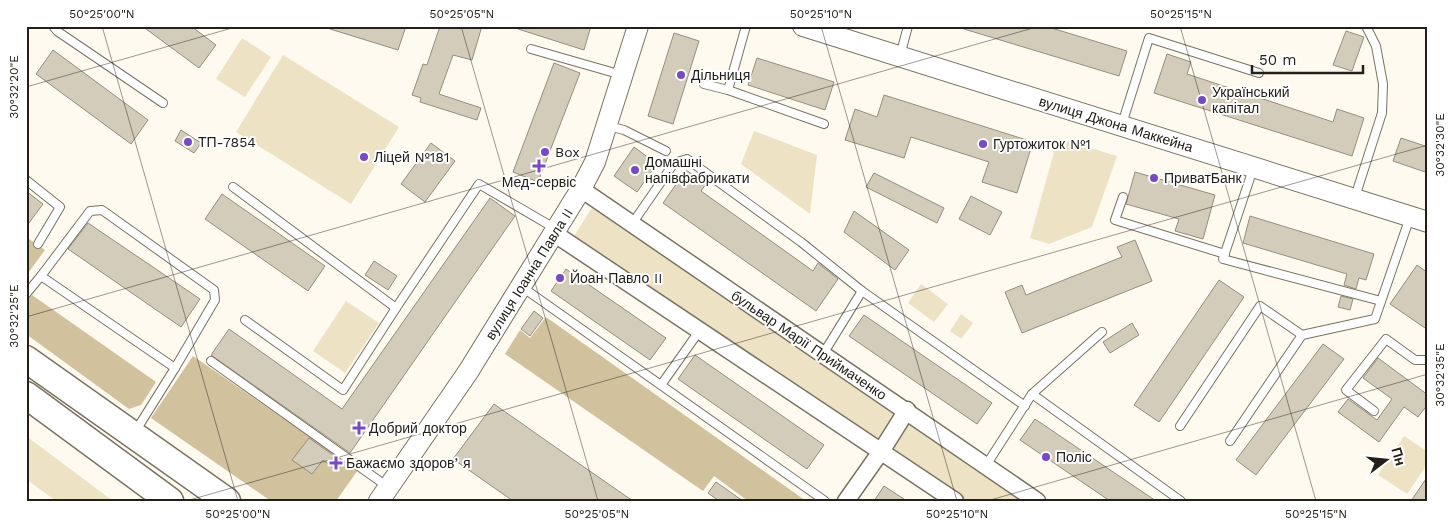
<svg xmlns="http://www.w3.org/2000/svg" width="1454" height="527" font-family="'Work Sans',sans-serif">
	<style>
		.green { fill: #eee2c5 }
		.forest { fill: #d1c19d }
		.building { fill: #d4ccbb; stroke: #958e7d }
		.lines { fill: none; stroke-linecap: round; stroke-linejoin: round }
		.service-casing { stroke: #7a7364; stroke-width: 10 }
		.minor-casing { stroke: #7a7364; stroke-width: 19 }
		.tertiary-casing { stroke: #7a7364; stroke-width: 22 }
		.trunk-casing { stroke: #7a7364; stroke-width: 29 }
		.service { stroke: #fff; stroke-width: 8 }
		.minor { stroke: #fff; stroke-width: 16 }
		.tertiary { stroke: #fff; stroke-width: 20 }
		.trunk { stroke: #fff; stroke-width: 26 }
		.ticks { fill: none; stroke: #23201a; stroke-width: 1; stroke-opacity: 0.45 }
		.poi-dot { fill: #774ac2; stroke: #fff; stroke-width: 2 }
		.labels { text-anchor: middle; stroke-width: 4; stroke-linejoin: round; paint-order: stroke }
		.poi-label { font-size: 14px; fill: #23201a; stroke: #fff; text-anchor: start }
		.street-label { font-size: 14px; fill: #23201a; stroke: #fff }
		.neatline { fill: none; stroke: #23201a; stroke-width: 2 }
		.ticks-label { font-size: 12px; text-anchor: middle; fill: #23201a }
	</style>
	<rect width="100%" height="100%" fill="#fefaef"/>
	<!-- green -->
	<g class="green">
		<path d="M242,38l29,19 -26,40 -29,-18z"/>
		<path d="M283,55l116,72 -48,77 -115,-72z"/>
		<path d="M754,131l63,24 -7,59 -69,-50z"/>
		<path d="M1058,138l59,18 -25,71 -43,17 -19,-6z"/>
		<path d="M597,200l440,301h-82l-386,-257z"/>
		<path d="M921,284l27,20 -14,18 -26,-19z"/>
		<path d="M346,301l33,22 -34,50 -32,-22z"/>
		<path d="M961,314l12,9 -12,16 -11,-8z"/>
		<path d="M26,436l87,65h-57l-30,-22z"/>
		<path d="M1404,436l24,16v11l-21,31 -29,-19z"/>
	</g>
	<!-- forest -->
	<g class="forest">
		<path d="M26,237l19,13 -19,26z"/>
		<path d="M32,295l124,87 -15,23 -12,4 -103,-75v-33z"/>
		<path d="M546,317l260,184h-58l-34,-25 -11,15 -198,-137 15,-24 10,8z"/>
		<path d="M193,356l165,114 -22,31h-65l-120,-83z"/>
	</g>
	<!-- building -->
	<g class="building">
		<path d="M142,26h49l25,19 -17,23z"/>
		<path d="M331,26h75l-8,24 -68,-21z"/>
		<path d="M440,26h42l-10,34 -19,-5 -14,39 42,14 -4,12 -57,-18 1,-4 -9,-3 11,-31 4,1z"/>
		<path d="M518,26h73l-7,24 -66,-21z"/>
		<path d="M965,26h80l82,25 -8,25 -155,-47z"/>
		<path d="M1346,31l18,6 -12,34 -19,-6z"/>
		<path d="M674,33l25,8 -26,83 -25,-8z"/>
		<path d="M53,50l95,70 -17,24 -95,-70z"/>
		<path d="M1167,54l24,8 -4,12 146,48 4,-13 27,9 -12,38 -198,-63z"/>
		<path d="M757,58l77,24 -9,28 -77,-25z"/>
		<path d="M554,63l26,10 -42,109 -25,-10z"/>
		<path d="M884,95l149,47 -16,51 -35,-11 7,-20 -78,-25 -7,21 -59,-18 10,-31 22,8z"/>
		<path d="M181,130l20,13 -7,10 -19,-12z"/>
		<path d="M1401,138l27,9v26l-35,-12z"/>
		<path d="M431,143l24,18 -30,41 -24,-18z"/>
		<path d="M634,147l23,17 -20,28 -23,-16z"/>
		<path d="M686,170l20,14 -5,7 112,80 5,-8 20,16 -22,32 -153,-108z"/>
		<path d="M1135,172l80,23 -12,44 -28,-8 4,-12 -53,-15z"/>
		<path d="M874,173l70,35 -7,15 -71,-36z"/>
		<path d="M26,191l17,13 -17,23z"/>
		<path d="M222,194l103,72 -17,25 -103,-72z"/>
		<path d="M971,196l31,16 -12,23 -31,-16z"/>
		<path d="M490,198l25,18 -165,237 -139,-98 18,-26 113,80z"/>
		<path d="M854,211l55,39 -14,20 -51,-38z"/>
		<path d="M1250,216l124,38 -8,26 -7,-2 -3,11 -12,-4 3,-11 -104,-31z"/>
		<path d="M88,223l112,76 -19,28 -113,-78z"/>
		<path d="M1135,240l17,41 -130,52 -17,-41 17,-7 4,10 96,-38 -5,-10z"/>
		<path d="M374,261l23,15 -9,14 -23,-15z"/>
		<path d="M1417,265l11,8v57l-38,-26z"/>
		<path d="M566,269l100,69 -16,22 -99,-69z"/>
		<path d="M1219,280l25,17 -85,125 -25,-17z"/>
		<path d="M1341,296l12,3 -3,11 -12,-3z"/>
		<path d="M534,311l9,7 -13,18 -9,-7z"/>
		<path d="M864,315l128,88 -15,21 -128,-88z"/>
		<path d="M1132,323l7,12 -29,18 -7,-11z"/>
		<path d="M1323,344l21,15 -88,116 -20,-15z"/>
		<path d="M695,355l129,90 -17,24 -129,-90z"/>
		<path d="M1378,358l50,37v9l-10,13 -14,-10 -25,35 -41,-30 10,-13 29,21 15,-21 -29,-21z"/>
		<path d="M494,404l77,54 62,43h-120l-60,-42z"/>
		<path d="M1035,419l121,82h-46l-90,-61z"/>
		<path d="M309,438l34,24 -6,9 -14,-11 -11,14 -20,-14z"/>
		<path d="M1428,476v25h-17z"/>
		<path d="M716,482l27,19h-24l-11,-8z"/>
		<path d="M884,486l23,15h-33z"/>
	</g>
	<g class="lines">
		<defs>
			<g id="service">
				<path d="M53,26l4,5 106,72"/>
				<path d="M531,49l91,26"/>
				<path d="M900,56l8,-30"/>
				<path d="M704,84l24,6 18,-64"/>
				<path d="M728,90l96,34"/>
				<path d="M1122,124l27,-86 110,35"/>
				<path d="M608,126l16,4 42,21"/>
				<path d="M1253,169l-30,90 158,42"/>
				<path d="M26,180l34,27 -22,37"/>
				<path d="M233,187l163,121 83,-124 77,45"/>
				<path d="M1123,197l-8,23 110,34"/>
				<path d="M1355,197l27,-84 1,-29 -7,-38 -10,-20"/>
				<path d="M632,224l42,-61 13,-4 114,83 61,49 163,115"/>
				<path d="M41,276l49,-65 12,-1 112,80 1,10 -40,68"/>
				<path d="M522,287l303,214"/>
				<path d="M26,294l15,-18 134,92 -40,64"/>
				<path d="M245,320l98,70 53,-82"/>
				<path d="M823,354l39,-63"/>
				<path d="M211,361l177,126"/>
				<path d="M661,385l39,-55"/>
				<path d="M1032,394l149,107"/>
				<path d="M1374,411l-28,-21 40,-51 29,21h13"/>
				<path d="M1180,426l80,-120 42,29"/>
				<path d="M1230,441l72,-106 73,-16 35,-102"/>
				<path d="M985,467l47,-73 70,-62"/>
			</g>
			<g id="minor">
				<path d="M581,189l456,312"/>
				<path d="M555,234l400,267"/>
				<path d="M846,501l36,-51 25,-40"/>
			</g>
			<g id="tertiary">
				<path d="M803,26l625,196"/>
				<path d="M379,501l89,-129 113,-183 14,-27 43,-136"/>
			</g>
			<g id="trunk">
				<path d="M26,359l201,142"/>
				<path d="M26,395l144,106"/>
			</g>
		</defs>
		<!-- service casing -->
		<use href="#service" class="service-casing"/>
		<!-- minor casing -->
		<use href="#minor" class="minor-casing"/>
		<!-- tertiary casing -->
		<use href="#tertiary" class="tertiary-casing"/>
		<!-- trunk casing -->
		<use href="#trunk" class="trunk-casing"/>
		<!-- service -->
		<use href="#service" class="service"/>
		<!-- minor -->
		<use href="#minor" class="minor"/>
		<!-- tertiary -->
		<use href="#tertiary" class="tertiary"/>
		<!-- trunk -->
		<use href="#trunk" class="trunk"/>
	</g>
	<!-- ticks -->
	<path class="ticks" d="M102,26l136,475M461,26l137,475M821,26l136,475M1180,26l136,475M26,87l213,-61M26,317l1014,-291M186,501l1242,-356M987,501l441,-127"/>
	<!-- markers -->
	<g class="poi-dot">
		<circle cx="681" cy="75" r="5"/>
		<circle cx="1202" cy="100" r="5"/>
		<circle cx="188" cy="142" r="5"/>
		<circle cx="983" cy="144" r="5"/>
		<circle cx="545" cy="152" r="5"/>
		<circle cx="364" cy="157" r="5"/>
		<path d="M536.5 158.5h5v5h5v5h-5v5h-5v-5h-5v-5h5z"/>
		<circle cx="635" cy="170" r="5"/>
		<circle cx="1154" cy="178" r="5"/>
		<circle cx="560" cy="278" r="5"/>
		<path d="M356.5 420.5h5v5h5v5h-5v5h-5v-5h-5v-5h5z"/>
		<circle cx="1046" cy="457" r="5"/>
		<path d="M333.5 455.5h5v5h5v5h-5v5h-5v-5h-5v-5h5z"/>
	</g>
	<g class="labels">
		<!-- poi labels -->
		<g class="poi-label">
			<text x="691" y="80">Дільниця</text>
			<text x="1212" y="97">Український<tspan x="1212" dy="16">капітал</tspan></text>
			<text x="198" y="147">ТП-7854</text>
			<text x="993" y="149">Гуртожиток №1</text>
			<text x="555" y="157">Box</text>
			<text x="374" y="162">Ліцей №181</text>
			<text x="645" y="167">Домашні<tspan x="645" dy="16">напівфабрикати</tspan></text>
			<text x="1164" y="183">ПриватБанк</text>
			<text x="539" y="187" text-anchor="middle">Мед-сервіс</text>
			<text x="570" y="283">Йоан Павло II</text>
			<text x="369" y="433">Добрий доктор</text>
			<text x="1056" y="462">Поліс</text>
			<text x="346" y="468">Бажаємо здоровʼя</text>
		</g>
		<!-- street labels -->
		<g class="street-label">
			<text transform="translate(1116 124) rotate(17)" y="5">вулиця Джона Маккейна</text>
			<text transform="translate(529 274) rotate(-58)" y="5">вулиця Іоанна Павла II</text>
			<text transform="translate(809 345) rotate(34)" y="5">бульвар Марії Приймаченко</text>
		</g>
	</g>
	<!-- border -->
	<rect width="1454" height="527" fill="none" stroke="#ffffff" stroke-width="55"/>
	<!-- north arrow -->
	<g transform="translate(1386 460) rotate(74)" stroke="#ffffff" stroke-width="4" paint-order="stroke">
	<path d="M0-4L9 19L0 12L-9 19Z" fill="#23201a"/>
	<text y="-8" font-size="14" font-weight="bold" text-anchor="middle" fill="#23201a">Пн</text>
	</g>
	<!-- scale -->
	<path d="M1252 65v8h111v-8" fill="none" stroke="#23201a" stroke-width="2.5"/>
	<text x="1259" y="65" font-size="15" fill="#23201a" stroke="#ffffff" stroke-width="4" paint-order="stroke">50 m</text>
	<rect x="28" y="28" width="1398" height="472" class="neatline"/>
	<g class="ticks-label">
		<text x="102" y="18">50°25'00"N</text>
		<text x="462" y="18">50°25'05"N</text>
		<text x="821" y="18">50°25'10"N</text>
		<text x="1181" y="18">50°25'15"N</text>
		<text transform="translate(14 87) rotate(-90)" y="4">30°32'20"E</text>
		<text transform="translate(1440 145) rotate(-90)" y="4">30°32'30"E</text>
		<text transform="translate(14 316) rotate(-90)" y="4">30°32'25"E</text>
		<text transform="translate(1440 375) rotate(-90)" y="4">30°32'35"E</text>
		<text x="238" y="518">50°25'00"N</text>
		<text x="597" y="518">50°25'05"N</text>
		<text x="957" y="518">50°25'10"N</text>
		<text x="1316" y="518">50°25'15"N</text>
	</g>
</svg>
